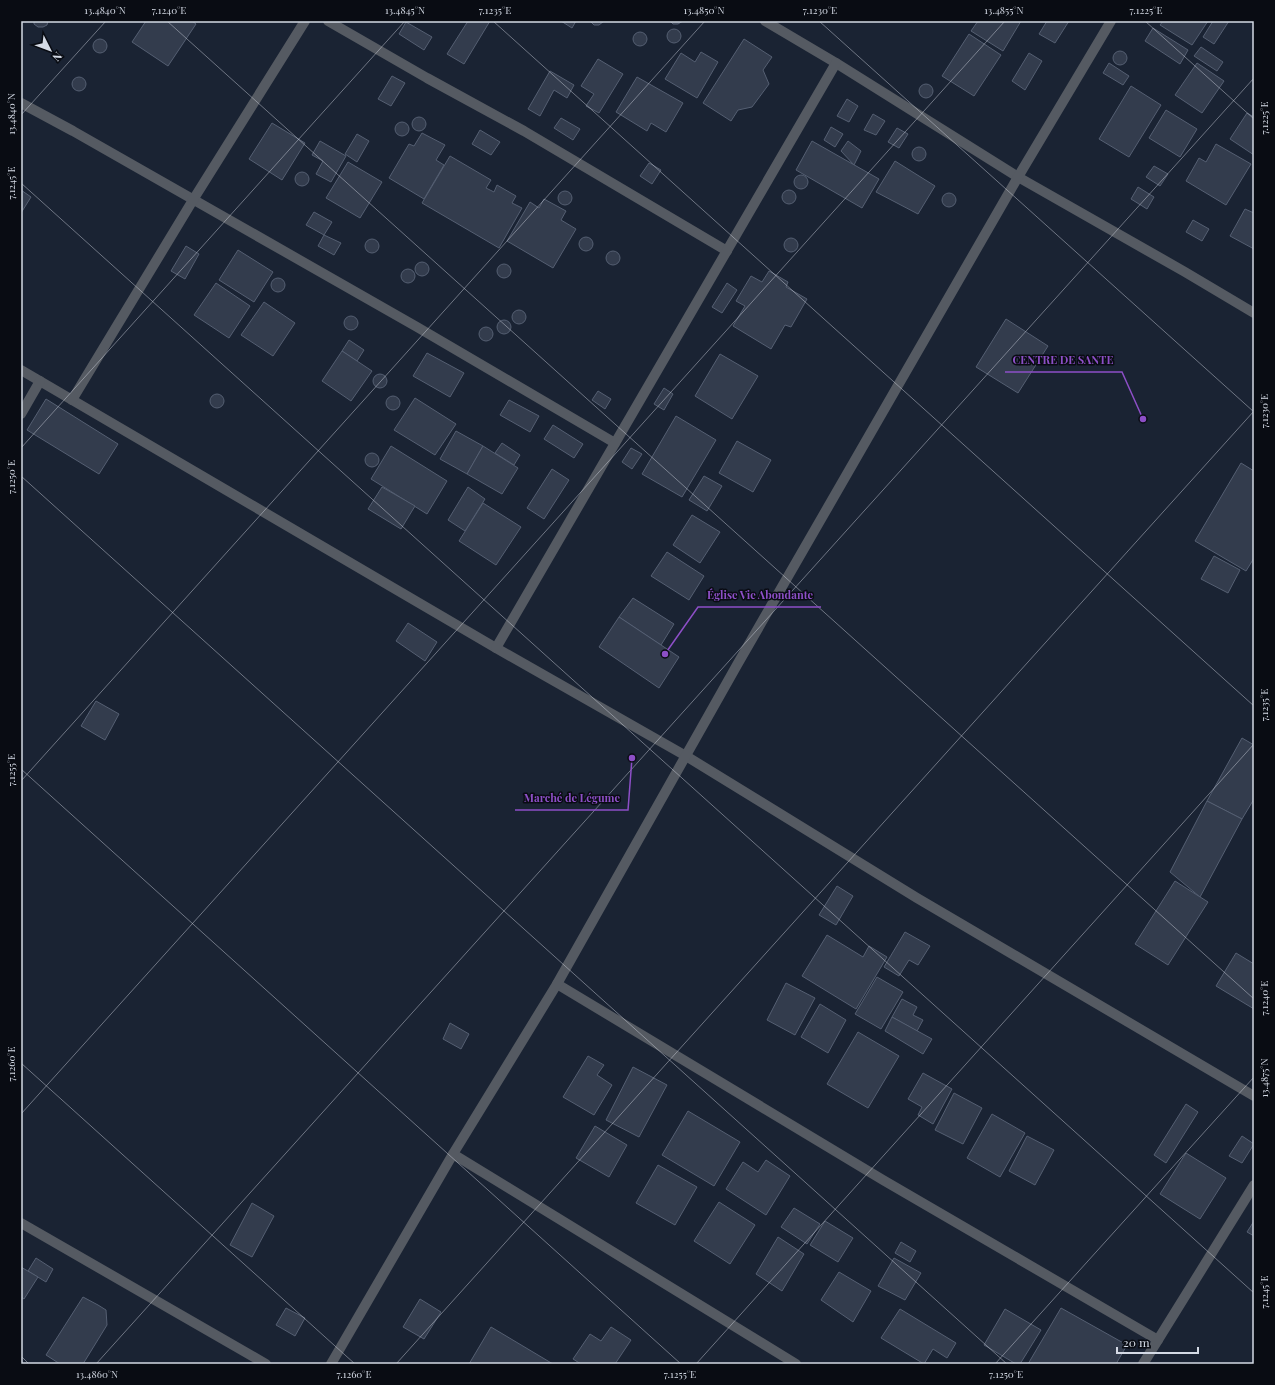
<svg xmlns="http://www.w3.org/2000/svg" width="1275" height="1385" font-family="'Playfair Display',serif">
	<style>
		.building { fill: #333c4d; stroke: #555f72 }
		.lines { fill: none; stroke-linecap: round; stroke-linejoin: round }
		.minor { stroke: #555a62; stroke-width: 10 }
		.ticks { fill: none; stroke: #d4dae5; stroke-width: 1; stroke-opacity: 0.45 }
		.leader { fill: none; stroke: #8d4fc7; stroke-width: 1.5 }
		.callout-dot { fill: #8d4fc7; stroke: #090c13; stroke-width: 1.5 }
		.callout-label { font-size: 11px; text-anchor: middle; font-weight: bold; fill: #8d4fc7; stroke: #090c13; stroke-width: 3; stroke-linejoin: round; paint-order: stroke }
		.neatline { fill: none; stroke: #d4dae5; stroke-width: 1.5 }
		.ticks-label { font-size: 10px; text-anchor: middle; fill: #d4dae5 }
	</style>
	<rect width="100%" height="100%" fill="#1a2333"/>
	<!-- building -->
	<g class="building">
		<path d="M34,21h14l-1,4 -4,2h-5l-4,-3z"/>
		<path d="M146,21h46l4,3 -28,42 -36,-24z"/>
		<path d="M468,21h22l-26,43 -17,-10z"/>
		<path d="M561,21h15l-4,7z"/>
		<path d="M590,21h14l-5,4h-5z"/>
		<path d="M670,21h13l-5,3h-5z"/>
		<path d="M978,21h43l-18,30 -32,-20z"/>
		<path d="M1047,21h22l-14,22 -16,-9z"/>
		<path d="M1163,21h45l-16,24 -32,-20z"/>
		<path d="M1213,21h16l-15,23 -11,-7z"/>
		<path d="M406,22l26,15 -8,13 -25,-16z"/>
		<path d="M1153,28l35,22 -8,14 -35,-23z"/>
		<circle cx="674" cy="36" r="7"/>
		<circle cx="640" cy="39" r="7"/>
		<path d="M969,34l32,21 -27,41 -32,-20z"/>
		<circle cx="100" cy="46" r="7"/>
		<path d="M744,39l28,18 -9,13 6,14 -17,23 -14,3 -7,11 -28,-18z"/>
		<path d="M1201,47l22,15 -6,9 -23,-15z"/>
		<circle cx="1120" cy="58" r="7"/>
		<path d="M701,52l17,10 -21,36 -32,-19 16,-26 14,9z"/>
		<path d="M1029,53l13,8 -17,29 -13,-9z"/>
		<path d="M598,59l25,15 -24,39 -13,-7 8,-12 -13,-8z"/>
		<path d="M1109,63l20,13 -6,9 -20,-12z"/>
		<path d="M1197,63l27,18 -22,32 -27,-18z"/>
		<path d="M550,71l24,14 -7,13 -13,-8 -14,26 -12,-7z"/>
		<path d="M392,76l13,7 -14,23 -13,-7z"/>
		<circle cx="79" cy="84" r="7"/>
		<path d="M637,77l46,26 -17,29 -15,-9 -4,8 -31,-19z"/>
		<circle cx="926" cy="91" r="7"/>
		<path d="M1131,86l30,19 -32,52 -30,-18z"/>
		<path d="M847,99l11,7 -9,16 -12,-6z"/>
		<path d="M1166,110l31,19 -17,28 -31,-19z"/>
		<path d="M1247,113l7,4v38l-24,-16z"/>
		<path d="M873,114l12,7 -9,14 -12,-5z"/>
		<circle cx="419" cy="124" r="7"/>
		<path d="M561,118l19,11 -7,11 -19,-12z"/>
		<circle cx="402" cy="129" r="7"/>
		<path d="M272,123l33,20 -23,37 -33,-21z"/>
		<path d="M831,127l12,7 -8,13 -11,-7z"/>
		<path d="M897,128l11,6 -9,14 -11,-6z"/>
		<path d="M480,130l20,12 -9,13 -19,-11z"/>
		<path d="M422,133l23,12 -9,15 8,5 -20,34 -35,-21 20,-34 5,2z"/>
		<path d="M357,134l12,7 -12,21 -12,-8z"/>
		<path d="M320,141l26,15 -15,26 -15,-8 7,-13 -11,-6z"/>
		<path d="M812,141l67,38 -17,29 -66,-38z"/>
		<path d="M848,141l13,10 -7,14 -13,-14z"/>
		<path d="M1216,144l35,20 -25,41 -40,-24 13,-23 7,4z"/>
		<circle cx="919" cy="154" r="7"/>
		<path d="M450,156l41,24 -5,8 8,4 3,-7 19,11 -4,7 10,5 -23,40 -77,-45z"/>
		<path d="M895,161l40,25 -17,28 -42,-22z"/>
		<path d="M348,162l34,20 -22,36 -34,-20z"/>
		<path d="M649,163l12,7 -9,14 -12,-8z"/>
		<path d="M1154,166l14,8 -8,12 -14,-9z"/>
		<circle cx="302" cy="179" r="7"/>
		<circle cx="801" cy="182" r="7"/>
		<path d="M1138,187l16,10 -7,12 -16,-10z"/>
		<circle cx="789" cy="197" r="7"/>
		<path d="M21,190l10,7 -10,16z"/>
		<circle cx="565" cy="198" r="7"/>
		<circle cx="949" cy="200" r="7"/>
		<path d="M544,199l22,12 -5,9 15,9 -23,39 -46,-27 23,-39 9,6z"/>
		<path d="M1245,209l9,4v36l-24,-13z"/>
		<path d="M314,212l18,10 -8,13 -18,-10z"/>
		<path d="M1193,220l16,9 -7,12 -16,-9z"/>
		<path d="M324,235l17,8 -7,12 -16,-9z"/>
		<circle cx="586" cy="244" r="7"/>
		<circle cx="791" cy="245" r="7"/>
		<circle cx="372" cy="246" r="7"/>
		<path d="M186,246l13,8 -14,25 -14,-8z"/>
		<path d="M238,250l35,22 -19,30 -35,-22z"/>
		<circle cx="613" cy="258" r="7"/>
		<circle cx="422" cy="269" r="7"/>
		<circle cx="504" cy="271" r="7"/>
		<circle cx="408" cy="276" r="7"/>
		<path d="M769,271l19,11 -2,5 21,12 -16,28 -6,-2 -14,24 -38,-23 12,-20 -9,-5 15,-25 11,6z"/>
		<circle cx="278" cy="285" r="7"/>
		<path d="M216,283l34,23 -21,32 -35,-23z"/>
		<path d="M727,283l10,7 -15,23 -10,-6z"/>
		<path d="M264,302l31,21 -22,33 -32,-21z"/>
		<circle cx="519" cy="317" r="7"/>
		<circle cx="351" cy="323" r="7"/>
		<path d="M1006,319l42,27 -30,47 -42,-26z"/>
		<circle cx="504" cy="327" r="7"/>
		<circle cx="486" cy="334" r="7"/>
		<path d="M349,340l15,10 -7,11 -15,-10z"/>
		<path d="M342,351l30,20 -21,30 -29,-20z"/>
		<path d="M427,353l37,20 -14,24 -37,-21z"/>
		<path d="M720,354l38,22 -26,43 -37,-23z"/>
		<circle cx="380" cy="381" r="7"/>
		<path d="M664,388l9,6 -9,16 -10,-6z"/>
		<path d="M598,391l13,8 -6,10 -13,-9z"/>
		<circle cx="217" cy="401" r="7"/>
		<circle cx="393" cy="403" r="7"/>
		<path d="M415,398l41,26 -21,31 -41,-25z"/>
		<path d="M46,399l72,45 -19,30 -72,-44z"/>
		<path d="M509,400l30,16 -9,16 -30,-17z"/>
		<path d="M676,416l40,24 -34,57 -40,-23z"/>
		<path d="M553,425l30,19 -9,14 -30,-19z"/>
		<path d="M456,431l27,15 -16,28 -27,-15z"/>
		<path d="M737,441l34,19 -18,32 -34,-19z"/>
		<path d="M502,443l18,12 -6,10 -19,-12z"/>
		<path d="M391,446l56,35 -20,33 -56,-35z"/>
		<path d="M483,446l35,22 -16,26 -35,-20z"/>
		<path d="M631,448l11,6 -10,15 -10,-7z"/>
		<circle cx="372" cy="460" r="7"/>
		<path d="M1241,463l13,8v87l-8,13 -51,-30z"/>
		<path d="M552,469l17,11 -25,39 -17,-11z"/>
		<path d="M704,476l18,10 -15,25 -18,-11z"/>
		<path d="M382,487l33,19 -14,23 -33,-20z"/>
		<path d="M468,487l17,12 -20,32 -17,-11z"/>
		<path d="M483,503l38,24 -25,38 -37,-24z"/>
		<path d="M692,515l28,17 -20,31 -27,-18z"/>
		<path d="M667,552l37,24 -15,24 -38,-24z"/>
		<path d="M1214,556l26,14 -12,23 -27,-14z"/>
		<path d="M633,598l41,26 -13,21 -42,-28z"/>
		<path d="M619,617l60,40 -20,31 -60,-41z"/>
		<path d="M408,623l29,19 -12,19 -29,-20z"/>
		<path d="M96,701l23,13 -14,26 -24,-14z"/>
		<path d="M1242,738l12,7v54l-12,20 -35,-18z"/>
		<path d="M1207,801l35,18 -42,78 -30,-25z"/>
		<path d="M1175,881l33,21 -40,63 -33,-21z"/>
		<path d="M837,886l16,10 -17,29 -17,-10z"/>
		<path d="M905,932l25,14 -12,19 -9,-5 -10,16 -15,-9z"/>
		<path d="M827,935l36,22 6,-11 18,11 -31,52 -54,-33z"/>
		<path d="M1236,953l18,11v45l-38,-23z"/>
		<path d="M877,977l26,15 -22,37 -26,-15z"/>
		<path d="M786,983l29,15 -20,37 -28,-15z"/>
		<path d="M902,999l15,8 -4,8 10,5 -6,11 -25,-14z"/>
		<path d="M820,1004l26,16 -18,33 -27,-16z"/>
		<path d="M892,1017l40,22 -9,15 -38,-23z"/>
		<path d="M450,1023l19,11 -8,15 -18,-10z"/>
		<path d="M858,1032l41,24 -31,52 -41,-24z"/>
		<path d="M588,1056l16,9 -7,10 15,10 -18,30 -31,-18z"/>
		<path d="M633,1067l34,18 -28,52 -33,-17z"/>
		<path d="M923,1073l29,16 -19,35 -15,-9 4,-8 -14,-8z"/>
		<path d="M954,1093l28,15 -19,36 -28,-14z"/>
		<path d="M1186,1104l12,8 -32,51 -12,-8z"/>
		<path d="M688,1111l52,31 -26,44 -52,-31z"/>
		<path d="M992,1114l33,19 -25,44 -33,-19z"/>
		<path d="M595,1126l32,19 -18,32 -33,-19z"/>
		<path d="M1027,1136l27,14 -19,35 -26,-14z"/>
		<path d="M1242,1136l12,8 -12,19 -13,-7z"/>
		<path d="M1186,1153l40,25 -26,41 -40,-25z"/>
		<path d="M766,1160l24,16 -24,39 -40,-26 17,-27 15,10z"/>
		<path d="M658,1165l39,22 -22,38 -39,-22z"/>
		<path d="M719,1202l36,23 -25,39 -36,-23z"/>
		<path d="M252,1203l22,13 -22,41 -22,-12z"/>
		<path d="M794,1208l26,16 -13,20 -26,-17z"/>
		<path d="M825,1221l28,17 -15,24 -28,-17z"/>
		<path d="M1254,1221v15l-7,-4z"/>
		<path d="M778,1237l26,17 -22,37 -26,-17z"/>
		<path d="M901,1242l15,9 -6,11 -15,-9z"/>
		<path d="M36,1258l17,11 -7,13 -18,-11z"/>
		<path d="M894,1258l27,15 -16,27 -27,-14z"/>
		<path d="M21,1267l17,10 -14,22 -3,-2z"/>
		<path d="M839,1272l32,19 -18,31 -32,-22z"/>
		<path d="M83,1297l15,8 8,5 1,15 -24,39h-23l-14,-9z"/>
		<path d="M420,1299l21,13 -17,27 -21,-12z"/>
		<path d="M286,1308l19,10 -10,18 -19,-11z"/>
		<path d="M1061,1308l66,37 -11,19h-88z"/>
		<path d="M900,1309l56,34 -9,15 -14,-9 -9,15 -43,-26z"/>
		<path d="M1005,1309l36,21 -21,34h-4l-32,-19z"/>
		<path d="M491,1327l62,37h-84z"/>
		<path d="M611,1327l20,13 -16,24h-34l-8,-5 17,-25 11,7z"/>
	</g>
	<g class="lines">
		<!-- minor -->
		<g class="minor">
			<path d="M328,21l99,57 97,53 203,120"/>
			<path d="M765,21l71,42 182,114 167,95 69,41"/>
			<path d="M21,103l52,28 344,196 198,116"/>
			<path d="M21,370l475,278 190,108 231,142 337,198"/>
			<path d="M72,400l121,-200 112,-179"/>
			<path d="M21,414l19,-33"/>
			<path d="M496,648l340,-585"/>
			<path d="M557,984l326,196 275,160"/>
			<path d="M453,1154l343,210"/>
			<path d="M21,1223l245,141"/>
			<path d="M331,1364l122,-210 104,-170 180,-319 281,-488 93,-156"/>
			<path d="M1143,1364l111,-179"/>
		</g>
	</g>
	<!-- ticks -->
	<path class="ticks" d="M167,21l1087,978M493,21l761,685M819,21l435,391M1145,21l109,98M21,115l85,-94M21,183l1233,1110M21,448l384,-427M21,476l986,888M21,769l660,595M21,781l684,-760M21,1063l334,301M21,1114l984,-1093M21,1356l8,8M96,1364l1158,-1286M396,1364l858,-953M696,1364l558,-620M995,1364l259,-287"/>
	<!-- callouts -->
	<path class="leader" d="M1143 419L1122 372H1005M665 654L698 607H821M632 758L628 810H515"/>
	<g class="callout-dot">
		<circle cx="1143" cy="419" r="4"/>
		<circle cx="665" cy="654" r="4"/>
		<circle cx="632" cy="758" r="4"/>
	</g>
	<g class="callout-label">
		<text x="1063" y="364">CENTRE DE SANTE</text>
		<text x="760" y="599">Église Vie Abondante</text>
		<text x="572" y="802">Marché de Légume</text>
	</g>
	<!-- border -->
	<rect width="1275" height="1385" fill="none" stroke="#090c13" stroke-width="44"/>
	<!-- north arrow -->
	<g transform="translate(50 50) rotate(132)" stroke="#090c13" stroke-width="3" paint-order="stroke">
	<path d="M0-3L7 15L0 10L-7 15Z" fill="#d4dae5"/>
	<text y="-6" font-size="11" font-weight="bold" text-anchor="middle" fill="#d4dae5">N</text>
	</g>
	<!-- scale -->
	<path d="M1117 1347v6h81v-6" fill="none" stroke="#d4dae5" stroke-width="2"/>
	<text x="1123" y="1347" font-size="12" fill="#d4dae5" stroke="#090c13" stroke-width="3" paint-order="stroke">20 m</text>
	<rect x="22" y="22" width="1231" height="1341" class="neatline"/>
	<g class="ticks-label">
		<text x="105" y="14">13.4840°N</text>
		<text x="169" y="14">7.1240°E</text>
		<text x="405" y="14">13.4845°N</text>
		<text x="495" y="14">7.1235°E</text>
		<text x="704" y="14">13.4850°N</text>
		<text x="820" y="14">7.1230°E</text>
		<text x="1004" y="14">13.4855°N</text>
		<text x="1146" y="14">7.1225°E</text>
		<text transform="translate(11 114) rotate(-90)" y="4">13.4840°N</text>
		<text transform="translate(1264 118) rotate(-90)" y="4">7.1225°E</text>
		<text transform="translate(11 183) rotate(-90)" y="4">7.1245°E</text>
		<text transform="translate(1264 411) rotate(-90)" y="4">7.1230°E</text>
		<text transform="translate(11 477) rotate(-90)" y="4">7.1250°E</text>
		<text transform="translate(1264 705) rotate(-90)" y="4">7.1235°E</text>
		<text transform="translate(11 770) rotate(-90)" y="4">7.1255°E</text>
		<text transform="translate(1264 998) rotate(-90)" y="4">7.1240°E</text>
		<text transform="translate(11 1064) rotate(-90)" y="4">7.1260°E</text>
		<text transform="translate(1264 1078) rotate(-90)" y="4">13.4875°N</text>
		<text transform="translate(1264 1292) rotate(-90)" y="4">7.1245°E</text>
		<text x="97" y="1378">13.4860°N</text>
		<text x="354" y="1378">7.1260°E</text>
		<text x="680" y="1378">7.1255°E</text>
		<text x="1006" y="1378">7.1250°E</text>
	</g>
</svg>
